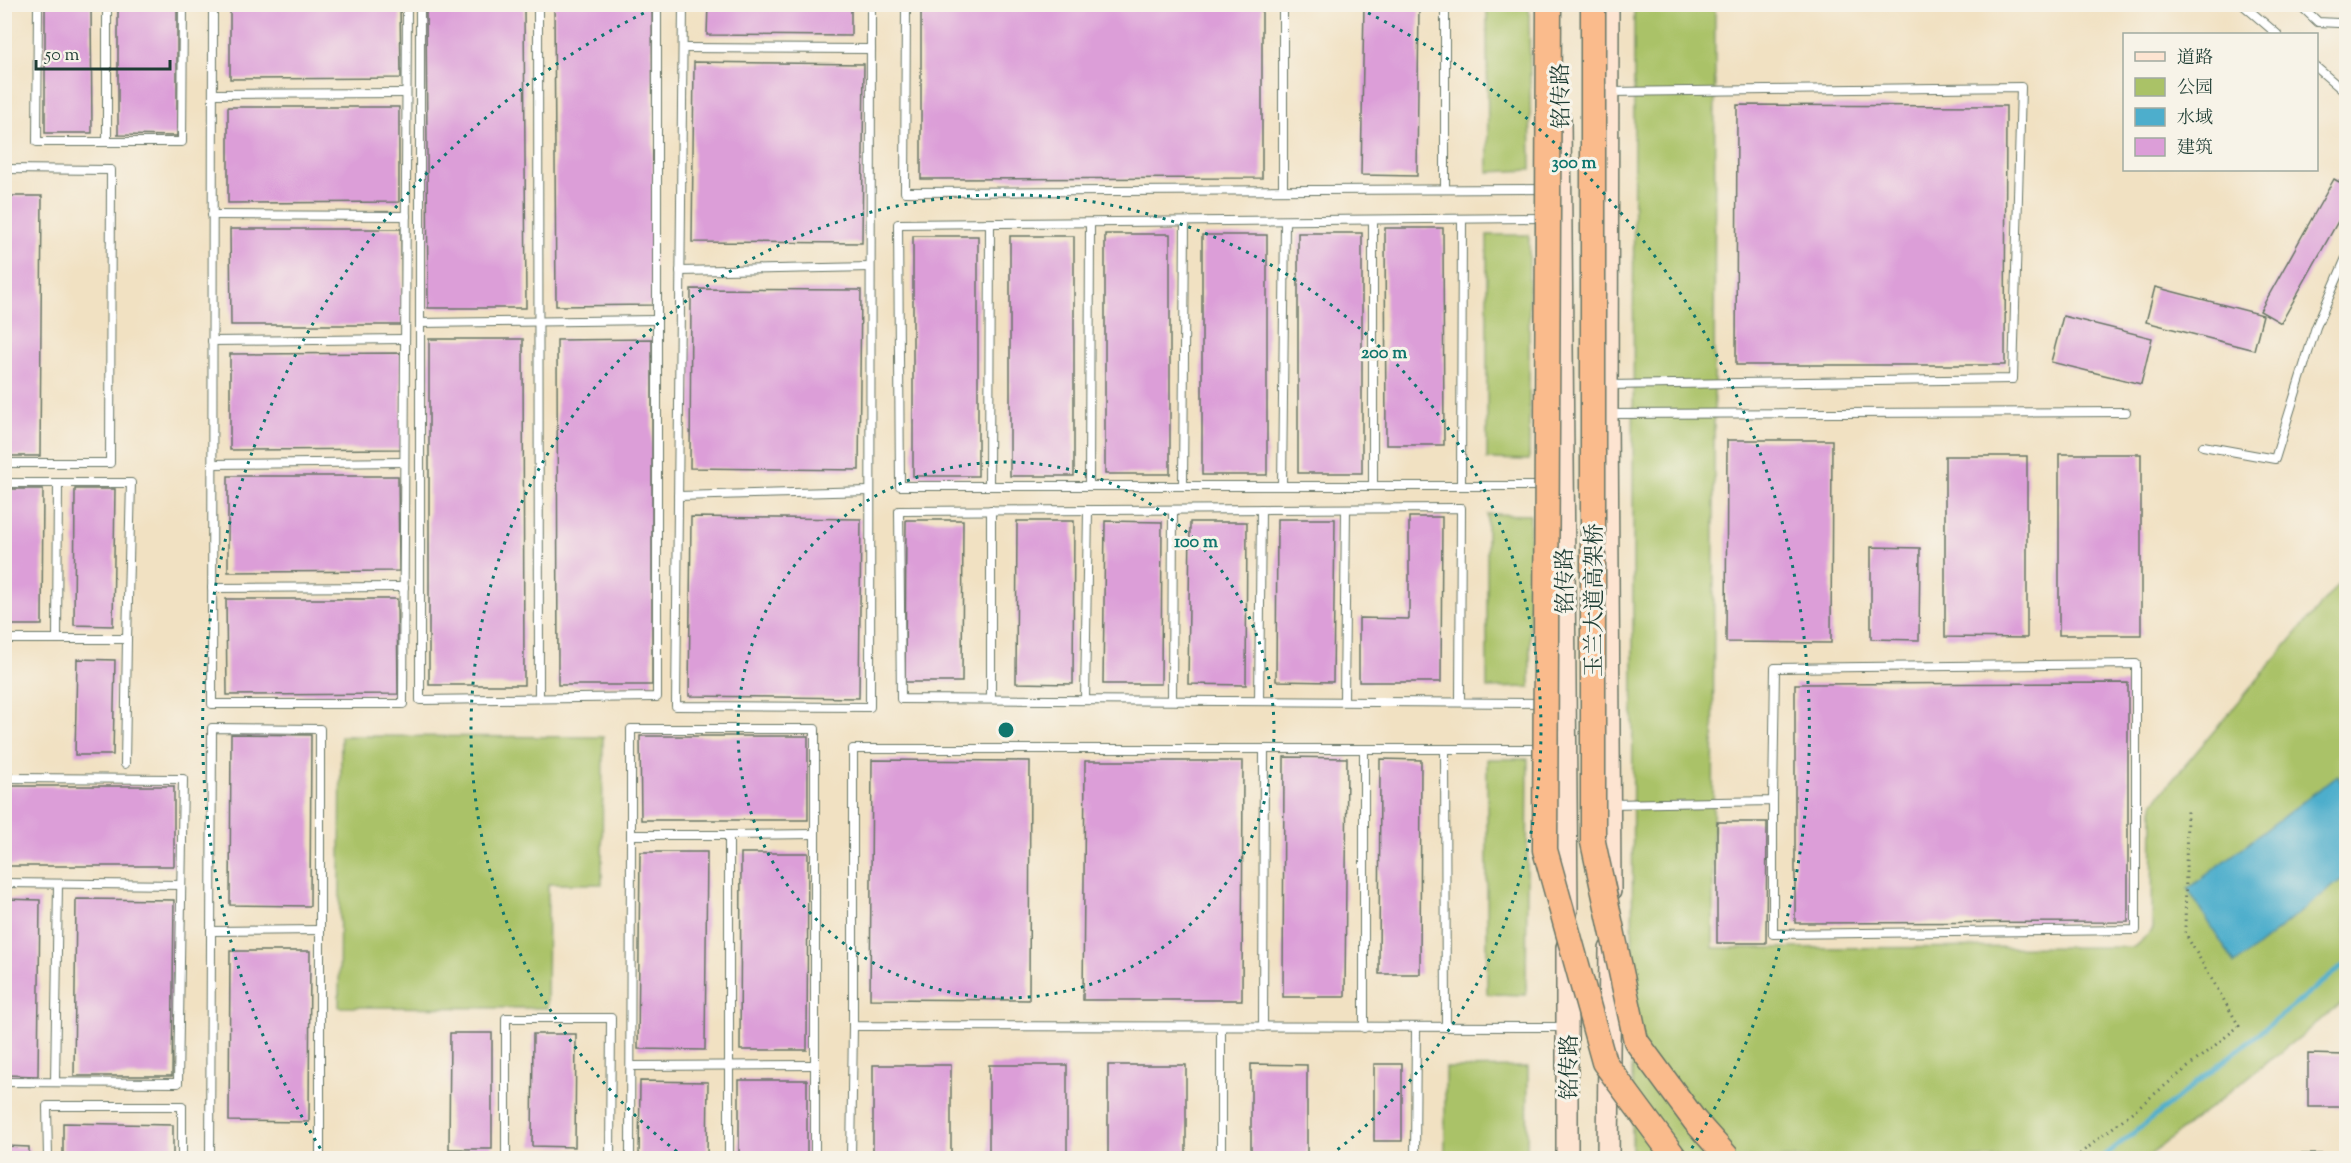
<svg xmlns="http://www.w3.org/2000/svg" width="2351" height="1163" font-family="'Sorts Mill Goudy','Noto Serif SC',serif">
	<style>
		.green { fill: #aac267; stroke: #64804e; stroke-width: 1.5 }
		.water { fill: #4daecc; stroke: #367680; stroke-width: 1.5 }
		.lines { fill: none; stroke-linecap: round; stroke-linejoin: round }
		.stream { stroke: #4daecc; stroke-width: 5 }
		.building { fill: #dc9ed8 }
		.lane-casing { stroke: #687666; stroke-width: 10 }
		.secondary-casing { stroke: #687666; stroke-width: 24 }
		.path { stroke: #687666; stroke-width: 3; stroke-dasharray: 1.5 4.5; stroke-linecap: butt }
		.lane { stroke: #fff; stroke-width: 8 }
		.secondary { stroke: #fde4d1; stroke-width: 21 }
		.primary-bridge-casing { stroke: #687666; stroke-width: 27; stroke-linecap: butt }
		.primary-bridge { stroke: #fabb8c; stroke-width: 24 }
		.ring { fill: none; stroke: #0f766e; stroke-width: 3; stroke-dasharray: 3 6 }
		.labels { text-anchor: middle; stroke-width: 6; stroke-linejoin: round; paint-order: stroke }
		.street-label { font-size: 22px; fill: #1f3d34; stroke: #f7f3e8 }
		.centre { fill: #0f766e; stroke: #f7f3e8; stroke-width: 3 }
		.ring-label { font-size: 18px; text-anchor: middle; font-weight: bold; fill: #0f766e; stroke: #f7f3e8; stroke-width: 6; stroke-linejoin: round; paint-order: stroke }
	</style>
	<rect width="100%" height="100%" fill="#f7f3e8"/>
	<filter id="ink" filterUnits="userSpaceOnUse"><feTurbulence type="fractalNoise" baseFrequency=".0167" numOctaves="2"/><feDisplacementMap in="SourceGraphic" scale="12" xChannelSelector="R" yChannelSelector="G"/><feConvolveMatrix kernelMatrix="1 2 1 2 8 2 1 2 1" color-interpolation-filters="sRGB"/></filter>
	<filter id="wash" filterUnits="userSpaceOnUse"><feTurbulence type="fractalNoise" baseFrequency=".008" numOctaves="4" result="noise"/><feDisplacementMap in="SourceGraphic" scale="24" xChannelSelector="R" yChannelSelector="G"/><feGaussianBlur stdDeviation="1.35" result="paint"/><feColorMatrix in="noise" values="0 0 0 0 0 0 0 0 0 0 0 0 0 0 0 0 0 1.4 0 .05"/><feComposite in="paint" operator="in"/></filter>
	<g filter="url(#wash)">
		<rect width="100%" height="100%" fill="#f1e1c2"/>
		<!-- green -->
		<g class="green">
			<path d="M1487,5h42l2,165 -43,2z"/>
			<path d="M1634,5h81l-2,943 421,-1 18,-16 1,-128 193,-228v425l-200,158h-514z"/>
			<path d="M1487,235h42v225l-42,-1z"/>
			<path d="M1487,514l43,1v172l-43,1z"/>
			<path d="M341,736l262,1 -1,147h-54l-1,124 -208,-1z"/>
			<path d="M1487,759h41l-2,236 -39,-1z"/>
			<path d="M1528,1067l-1,91h-82v-90z"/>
		</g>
		<!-- water -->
		<path class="water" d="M2338,775l8,18v83l-111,88 -47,-75z"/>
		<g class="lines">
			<!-- stream -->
			<path class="stream" d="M2102,1158l244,-194"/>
		</g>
		<g id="blocks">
			<!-- building -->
			<g class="building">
				<path d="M45,4h46l1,129h-47z"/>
				<path d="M118,4h59v132l-59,-1z"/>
				<path d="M230,4h170l1,74 -171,1z"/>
				<path d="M426,4h98l2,304h-98z"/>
				<path d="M554,4h98l2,301 -98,1z"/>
				<path d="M708,4h143v32l-144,-1z"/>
				<path d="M1364,4h55l-2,172 -56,-1z"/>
				<path d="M921,5h341v173l-341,1z"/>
				<path d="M694,62l170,2 -2,179 -170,-1z"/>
				<path d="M1737,105l269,1 -1,259h-269z"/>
				<path d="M228,107h171v95l-171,1z"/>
				<path d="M2334,179l12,7v21l-65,116 -21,-12z"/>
				<path d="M4,196h38l-2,260h-36z"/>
				<path d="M1385,228h58l1,217h-58z"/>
				<path d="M230,229h171l1,96h-171z"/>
				<rect x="1298" y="233" width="64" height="240"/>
				<rect x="1105" y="234" width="65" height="240"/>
				<rect x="1202" y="235" width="65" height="240"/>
				<rect x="913" y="236" width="65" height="240"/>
				<rect x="1010" y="236" width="64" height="240"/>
				<path d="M2155,287l108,28 -9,35 -108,-28z"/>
				<path d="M691,289l170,1 -2,180 -169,-2z"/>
				<path d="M2063,316l89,22 -11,46 -90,-22z"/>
				<path d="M429,339h94l1,346h-95z"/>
				<path d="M652,339v346h-94l-1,-345z"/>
				<path d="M401,353v96l-171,1v-96z"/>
				<path d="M1727,440h105l-1,203 -105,-1z"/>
				<rect x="2059" y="454" width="82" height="181"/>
				<path d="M1945,456h82v182l-82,-1z"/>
				<path d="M228,476h170l1,95 -171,1z"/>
				<path d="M4,489h39l-1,136h-38z"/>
				<path d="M75,489h40l-2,137 -39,-1z"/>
				<path d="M691,517l170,2 -2,179 -170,-2z"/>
				<path d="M1409,517h33l-1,165h-82v-64l50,1z"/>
				<path d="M1277,519h58l-2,163 -57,-1z"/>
				<path d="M906,520h57l-1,162h-57z"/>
				<path d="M1017,521h57l-1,163 -57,-1z"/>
				<path d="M1105,521l57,1 -1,162h-58z"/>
				<path d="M1190,522h57l-1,163 -58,-1z"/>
				<path d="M1871,547l49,1 -1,92 -48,-1z"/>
				<path d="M226,599h171l1,95 -171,1z"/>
				<path d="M77,659l38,1 -2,95h-38z"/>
				<path d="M2128,683v239l-333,1v-239z"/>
				<path d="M231,734l80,1 -1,171 -80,-1z"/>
				<path d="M640,736h168v84h-167z"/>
				<path d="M1284,757l63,1 -2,239h-62z"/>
				<path d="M1380,759l41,1 -1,214h-41z"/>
				<path d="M872,760l158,1 -1,239 -159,-1z"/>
				<path d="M1085,761h158l-1,239h-159z"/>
				<rect x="4" y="786" width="170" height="80"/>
				<path d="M1717,822h50l-1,121h-49z"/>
				<path d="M640,852h67l-2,198 -67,-1z"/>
				<path d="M741,853h67l-1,197h-67z"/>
				<path d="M4,899l36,1 -2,176 -34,-1z"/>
				<path d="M76,899l98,1 -2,176h-98z"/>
				<path d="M230,951h80l-1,171 -80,-1z"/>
				<path d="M450,1033h42v116h-43z"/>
				<path d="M533,1034h43l-1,113 -43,-1z"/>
				<path d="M2308,1054l38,1v52h-38z"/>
				<path d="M1251,1064l56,1v93h-56z"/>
				<rect x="1374" y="1064" width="28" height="77"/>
				<rect x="873" y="1065" width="78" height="93"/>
				<rect x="989" y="1065" width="78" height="93"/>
				<rect x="1108" y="1065" width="78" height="93"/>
				<rect x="739" y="1080" width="68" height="78"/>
				<path d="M640,1081l68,1 -1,76h-68z"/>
				<path d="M63,1123l110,2v33h-110z"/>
				<path d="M5,1146l24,1v11h-24z"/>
				<rect x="2291" y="1154" width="45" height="4"/>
			</g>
		</g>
	</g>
	<g filter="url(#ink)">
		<use href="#blocks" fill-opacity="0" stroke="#687666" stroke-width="1.5"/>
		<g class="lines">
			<defs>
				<g id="lane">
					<path d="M38,4l-1,138h145l1,-138"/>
					<path d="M213,4l-1,700h191l4,-700"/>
					<path d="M420,4v696l237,-3v-693"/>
					<path d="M538,4l1,694"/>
					<path d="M683,4l-7,702 194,1 1,-703"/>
					<path d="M906,4l-1,188 639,-3"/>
					<path d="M1283,4v186"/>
					<path d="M1445,4v185"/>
					<path d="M2242,4l35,30"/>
					<path d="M2299,4l19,18 20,1"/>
					<path d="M683,48l188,1"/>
					<path d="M2316,67l30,26"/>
					<path d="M213,94l193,-1"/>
					<path d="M107,142v-138"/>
					<path d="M4,169l107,1 -1,293h-106"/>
					<path d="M212,215l194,1"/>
					<path d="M1373,220v266"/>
					<path d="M680,271l190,-4"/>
					<path d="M420,323l237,-3"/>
					<path d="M212,341l193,-2"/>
					<path d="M1609,385l404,-6 8,-292 -411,5"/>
					<path d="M1609,414l517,-2"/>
					<path d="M2203,446l72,13 41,-132 30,-69"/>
					<path d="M212,464l192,-2"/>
					<path d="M4,483h127l-4,156h-123"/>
					<path d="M989,486l1,-262"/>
					<path d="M1089,486l1,-263"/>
					<path d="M1183,486l2,-264"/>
					<path d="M1282,486l3,-265"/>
					<path d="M1461,486l1,-267"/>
					<path d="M1544,486h-644l-2,-262 646,-6"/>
					<path d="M678,496l192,-5"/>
					<path d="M991,510v189"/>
					<path d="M212,588l192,-1"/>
					<path d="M57,639l1,-156"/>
					<path d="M1085,700l3,-190"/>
					<path d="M1172,700l1,-190"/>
					<path d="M1259,701l2,-192"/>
					<path d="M1344,701l2,-192"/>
					<path d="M1460,702l1,-194 -562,3 2,188c214,1 428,3 642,4"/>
					<path d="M1364,749h81l1,278"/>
					<path d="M1445,749h98"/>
					<path d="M125,764l2,-125"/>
					<path d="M4,778l179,1 -5,304 -174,-1"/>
					<path d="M1611,804l162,-3v133l363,-4v-266l-361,4 -2,133"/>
					<path d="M729,835l86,-1"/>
					<path d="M4,883l177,2"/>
					<path d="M211,931l109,-1"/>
					<path d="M1221,1027v131"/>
					<path d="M1263,1027l1,-278"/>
					<path d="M1364,1028v-279h-511v277l714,1"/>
					<path d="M631,1066l184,-1"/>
					<path d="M55,1082l3,-198"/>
					<path d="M48,1158l-1,-52h135v52"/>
					<path d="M210,1158l2,-430 108,1v429"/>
					<path d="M506,1158v-140h105l-1,140"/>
					<path d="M630,1158l1,-323"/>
					<path d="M729,1158v-323h-98v-106h184v429"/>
					<path d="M851,1158l2,-132"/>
					<path d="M1415,1158l1,-131"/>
				</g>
				<g id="secondary">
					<path d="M1608,4l-1,410 3,477"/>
					<path d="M1560,119l7,791"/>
					<path d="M1567,947v211"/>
					<path d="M1608,1158l2,-209"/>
				</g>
			</defs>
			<!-- lane casing -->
			<use href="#lane" class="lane-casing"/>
			<!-- secondary casing -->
			<use href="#secondary" class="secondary-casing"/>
			<!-- path -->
			<path class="path" d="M2075,1158l164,-132 -54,-93 2,-123"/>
			<!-- lane -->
			<use href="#lane" class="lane"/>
			<!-- secondary -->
			<use href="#secondary" class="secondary"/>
			<defs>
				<g id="primary-bridge">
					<path d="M1549,4l-4,846 59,212 71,96"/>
					<path d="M1593,4v838l43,199 59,80 33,37"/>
				</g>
			</defs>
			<!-- primary-bridge casing -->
			<use href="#primary-bridge" class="primary-bridge-casing"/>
			<!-- primary-bridge -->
			<use href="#primary-bridge" class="primary-bridge"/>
		</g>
	</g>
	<!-- distance rings -->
	<g class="ring">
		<circle cx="1006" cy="730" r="268"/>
		<path d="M684 1157A535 535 0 1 1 1328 1157"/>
		<path d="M325 1156A803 803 0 0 1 660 5M1352 5A803 803 0 0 1 1687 1156"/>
	</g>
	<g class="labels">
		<!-- street labels -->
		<g class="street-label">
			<text transform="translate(1560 96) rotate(-91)" y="8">铭传路</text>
			<text transform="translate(1564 581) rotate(-91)" y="8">铭传路</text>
			<text transform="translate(1593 600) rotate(-90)" y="8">玉兰大道高架桥</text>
			<text transform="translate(1568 1067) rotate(-90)" y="8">铭传路</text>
		</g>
	</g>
	<circle cx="1006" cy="730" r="9" class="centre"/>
	<g class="ring-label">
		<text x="1574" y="168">300 m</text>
		<text x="1384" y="358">200 m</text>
		<text x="1196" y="547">100 m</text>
	</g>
	<!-- margin -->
	<rect width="2351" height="1163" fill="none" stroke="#f7f3e8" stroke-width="24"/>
	<!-- legend -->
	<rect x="2123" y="33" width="195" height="138" fill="#f7f3e8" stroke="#a1aaa0" stroke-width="1.5"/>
	<rect x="2135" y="52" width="30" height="9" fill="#fde4d1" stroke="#a1aaa0" stroke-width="1.5"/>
	<text x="2177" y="63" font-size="18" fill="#1f3d34">道路</text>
	<rect x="2135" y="78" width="30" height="18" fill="#aac267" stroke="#a1aaa0" stroke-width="1.5"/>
	<text x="2177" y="93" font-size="18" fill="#1f3d34">公园</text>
	<rect x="2135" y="108" width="30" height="18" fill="#4daecc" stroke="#a1aaa0" stroke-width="1.5"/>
	<text x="2177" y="123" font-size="18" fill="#1f3d34">水域</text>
	<rect x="2135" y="138" width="30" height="18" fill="#dc9ed8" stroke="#a1aaa0" stroke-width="1.5"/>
	<text x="2177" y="153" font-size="18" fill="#1f3d34">建筑</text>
	<!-- scale -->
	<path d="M36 60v9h134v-9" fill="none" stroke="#1f3d34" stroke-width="3"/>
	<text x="45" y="60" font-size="18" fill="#1f3d34" stroke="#f7f3e8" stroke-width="4.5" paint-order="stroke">50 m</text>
</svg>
